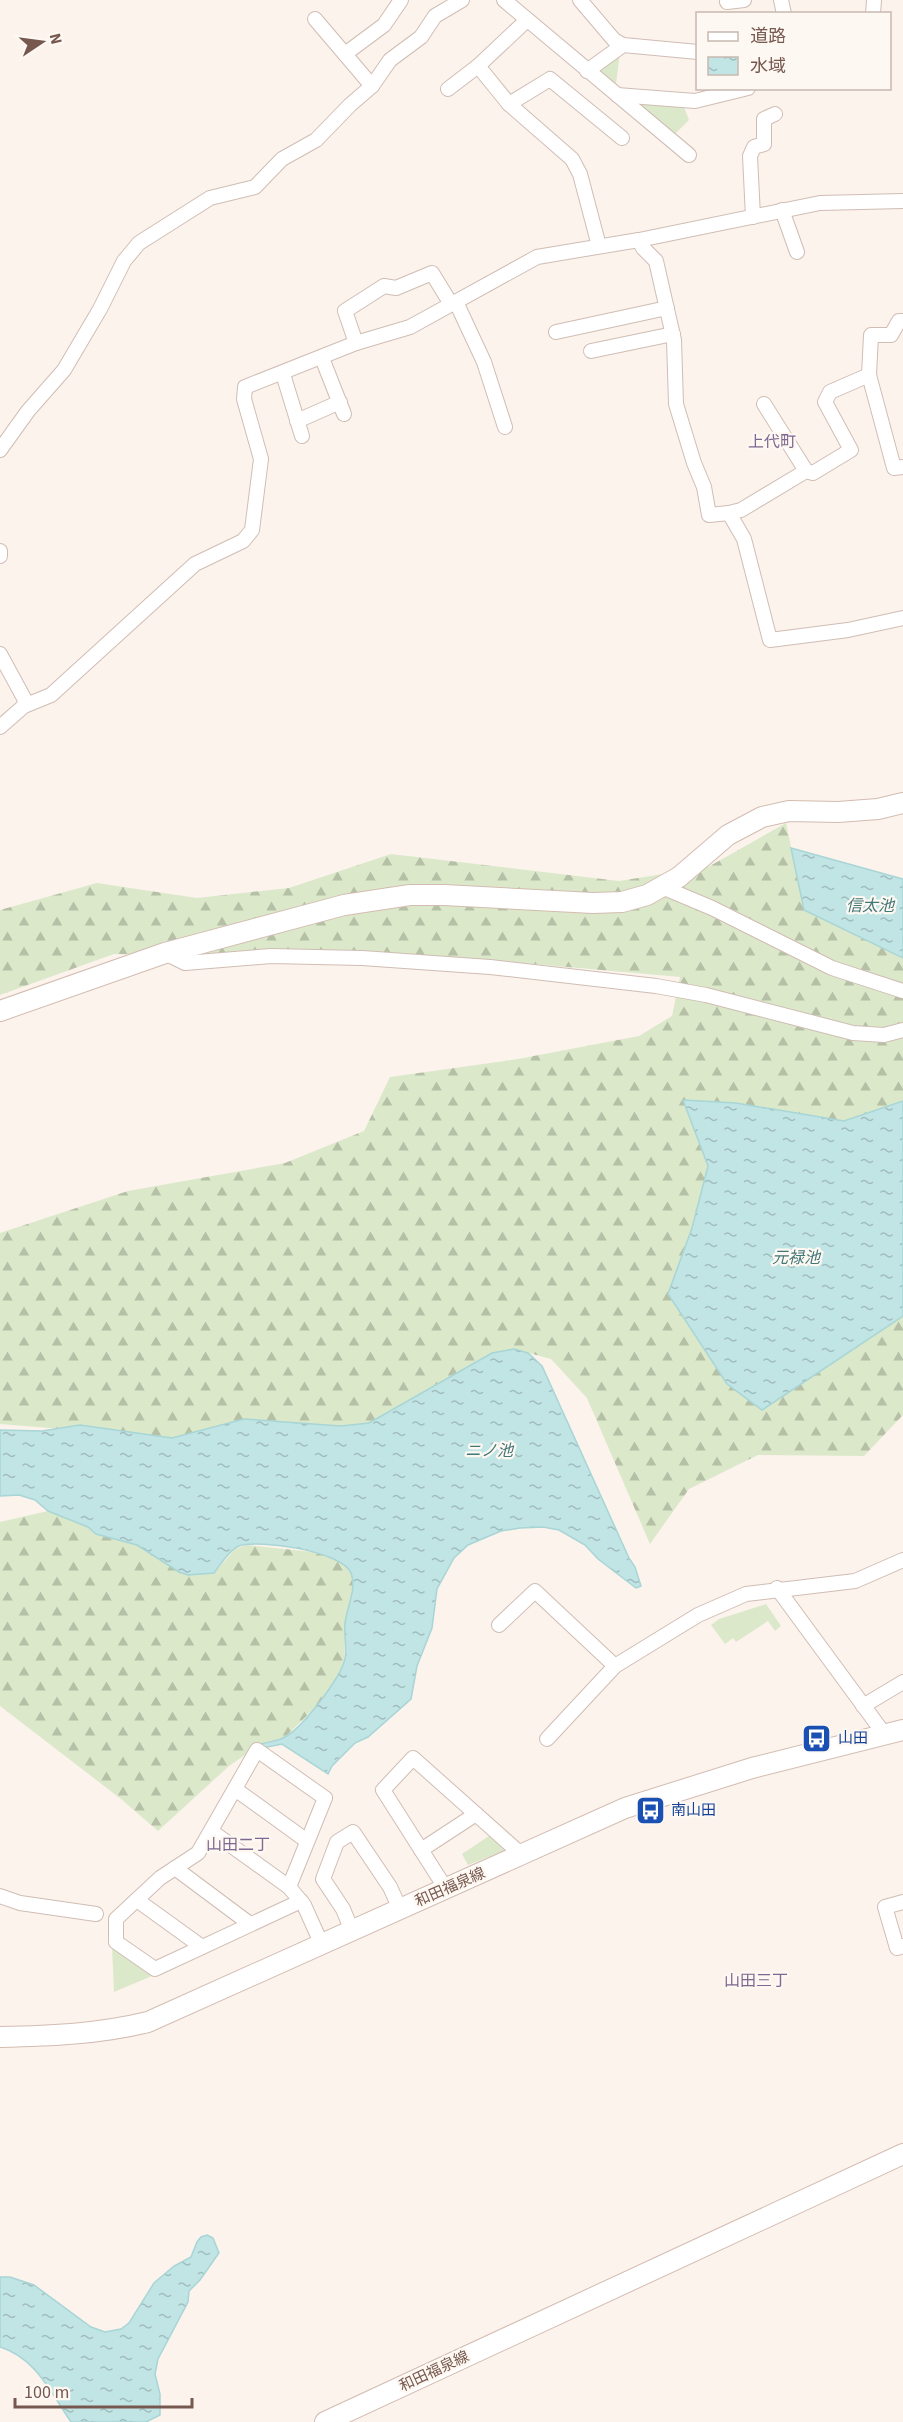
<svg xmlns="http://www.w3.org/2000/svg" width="903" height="2422" font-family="'Source Sans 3','Noto Sans JP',sans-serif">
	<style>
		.green { fill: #dbe9ca }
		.forest { fill: url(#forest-firs) }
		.water { fill: url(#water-ripples); stroke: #a8d5d6; stroke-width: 1.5 }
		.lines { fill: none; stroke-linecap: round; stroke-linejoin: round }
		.street-casing { stroke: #d0bdb4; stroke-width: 16 }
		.secondary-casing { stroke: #d3bcb1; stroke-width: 22 }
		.street { stroke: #fff; stroke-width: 14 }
		.secondary { stroke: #fff; stroke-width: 20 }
		.labels { text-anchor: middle; stroke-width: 4.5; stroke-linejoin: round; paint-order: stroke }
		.transit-label { font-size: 15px; fill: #164399; stroke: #fef8f2; text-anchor: start }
		.street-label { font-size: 15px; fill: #76584f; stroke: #fef8f2 }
		.neighbourhood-label { font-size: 16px; fill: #7e6891; stroke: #fef8f2 }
		.water-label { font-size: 16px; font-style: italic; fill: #437879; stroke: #fef8f2 }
	</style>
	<defs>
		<pattern id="forest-firs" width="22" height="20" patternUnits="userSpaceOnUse" patternTransform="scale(1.5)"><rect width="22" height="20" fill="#dbe9ca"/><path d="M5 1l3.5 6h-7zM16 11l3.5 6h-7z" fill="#b6c0a6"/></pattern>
		<pattern id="water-ripples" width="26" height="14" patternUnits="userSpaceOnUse" patternTransform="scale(1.5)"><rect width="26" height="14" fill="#c1e4e5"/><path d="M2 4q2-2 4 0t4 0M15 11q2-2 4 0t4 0" fill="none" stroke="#a1bcbc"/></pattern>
	</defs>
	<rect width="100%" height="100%" fill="#fcf3ec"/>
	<!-- green -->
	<g class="green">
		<path d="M620,52l-5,40 -24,-22z"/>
		<path d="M640,102l44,5 5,13 -16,16 -35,-28z"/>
		<path d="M766,1604l15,22 -6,5 -7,-10 -32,21 -3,-4 -8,6 -14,-19 8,-6z"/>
		<path d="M492,1834l17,15 -41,16 -6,-11z"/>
		<path d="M112,1946l40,30 -38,16z"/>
	</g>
	<!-- forest -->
	<g class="forest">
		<path d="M786,823l18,86 99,49v143l-59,20 -108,-18 -53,-2 25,65 -16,61 161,121 50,-32v99l-39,41 -106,-1 -69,34 -39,55 -63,-146 -36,-39 -37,-10 -22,4 -123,70 -28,3 -97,-7 -72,19 -92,-13 -19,4 -61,-5v-191l128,-42 157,-28 79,-32 26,-54 128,-18 121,-23 33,-20 8,-39 -227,-20 -339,-3 -114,41v-85l97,-27 100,15 92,-10 102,-34 228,27 89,-14z"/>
		<path d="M48,1511l40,16 8,7 41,11 42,27 9,3 26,-2 21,-24 12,-4 75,8 23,11 6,8 2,10 -8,54 -1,25 -8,19 -14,21 -37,36 -24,7 -32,22 -71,65 -37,-32 -121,-93v-184z"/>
	</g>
	<!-- water -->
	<g class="water">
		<path d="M791,848l112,31v79l-99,-48z"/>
		<path d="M683,1100l53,3 108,18 59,-20v215l-141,94 -35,-26 -59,-90 24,-66 16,-62z"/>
		<path d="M514,1349l14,4 14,13 87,192 6,9 6,19 -5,2 -38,-29 -13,-14 -26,-15 -16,-3 -23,1 -19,3 -33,14 -14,13 -17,31 -5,39 -15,38 -6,33 -43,38 -13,6 -23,23 -4,8 -46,-30 -19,4 -2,-4c7,-2 16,-3 22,-6 18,-8 57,-59 62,-79 2,-12 -1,-24 0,-36 2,-16 12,-35 6,-50 -9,-22 -92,-34 -112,-27 -10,4 -19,19 -25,27l-26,2 -9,-3 -42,-27 -41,-11 -8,-7 -40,-16 -13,-11 -16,-5 -19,1v-66l42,1 38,-6 92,13 72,-19 97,7 28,-3 123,-70z"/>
		<path d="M207,2235l6,3 6,15 -19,27 -11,11 -1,11 -30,57 -3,15 5,20v21l-14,7h-75c-20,-29 -35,-64 -71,-75v-70h10l24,8 57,42 14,5 16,-3 8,-6 25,-40 20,-17 17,-9 6,-15 4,-5z"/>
	</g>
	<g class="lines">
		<defs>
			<g id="street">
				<path d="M504,0l185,155"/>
				<path d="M580,0l34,40 9,5 75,7"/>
				<path d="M781,0l3,14"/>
				<path d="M727,2l17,-2"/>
				<path d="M873,14l1,-14"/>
				<path d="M315,19l57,67"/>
				<path d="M345,54l39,-29 17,-25"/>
				<path d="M478,66l31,38 63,55 8,15 19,72"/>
				<path d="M587,71l36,-26"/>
				<path d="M448,89l30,-23 49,-46"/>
				<path d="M617,95l78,6 53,-13"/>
				<path d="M509,104l41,-25 72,59"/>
				<path d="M782,210l15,42"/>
				<path d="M753,217l-3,-61 4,-9 10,-3v-25l11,-5"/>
				<path d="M639,240l4,8 13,13 18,79 2,64 18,59 10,24 5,28 20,-2 12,-3 65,-39"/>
				<path d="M456,302l28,60 21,65"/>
				<path d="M556,332l111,-24"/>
				<path d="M356,343l-11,-32 39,-25 12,2 36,-15 19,31"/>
				<path d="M591,351l82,-17"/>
				<path d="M322,358l22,56"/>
				<path d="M283,374l19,62"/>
				<path d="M869,375l25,93 9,-1"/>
				<path d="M764,404l42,67 7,2 38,-23 -26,-48 5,-10 39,-17 2,-40h20l8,-14h4"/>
				<path d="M297,421l43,-19"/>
				<path d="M0,450l28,-39 36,-41 36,-61 24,-48 15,-18 71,-45 45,-11 27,-28 34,-19 34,-35 22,-19 18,-26 31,-23 14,-21 27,-16"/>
				<path d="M729,513l15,26 26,101 78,-10 55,-12"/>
				<path d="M0,551v5"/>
				<path d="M0,654l25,46 -1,6"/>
				<path d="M0,727l24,-21 27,-11 144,-131 48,-23 9,-11 9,-71 -17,-60 1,-12 111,-44 54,-16 127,-70 102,-17 181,-37 83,-2"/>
				<path d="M662,887l50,21 120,60 71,23"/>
				<path d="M165,953l20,10 86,-7 91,2 128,9 166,19 50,9 147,38 31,2 19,-5"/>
				<path d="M777,1588l108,147"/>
				<path d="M499,1625l36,-34 80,75"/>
				<path d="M863,1706l40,-24"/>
				<path d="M547,1739l68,-73 83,-51 48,-21 109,-13 48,-21"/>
				<path d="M235,1789l72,52"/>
				<path d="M211,1831l78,56 15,18 18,40"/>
				<path d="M421,1850l55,-36"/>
				<path d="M175,1868l75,56"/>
				<path d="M289,1887l36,-89 -68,-48 -59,103 -38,25 -44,41v23l39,27 146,-68"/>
				<path d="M446,1889l-63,-99 30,-32 109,97"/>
				<path d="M0,1896l20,7 76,11"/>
				<path d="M137,1900l65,47"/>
				<path d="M903,1902l-18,5 12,41 6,-2"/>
				<path d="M352,1931l-9,-22 -20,-30 14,-37 16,-10 37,55 10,22"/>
			</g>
			<g id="secondary">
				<path d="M0,1011l165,-58 179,-48 66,-10h34l149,8 29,-1 25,-7 32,-18 49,-42 34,-18 27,-6 49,1 40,-3 25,-6"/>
				<path d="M0,2037c50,-1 99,-3 148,-15l477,-214 127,-40 151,-38"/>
				<path d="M325,2422l578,-268"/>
			</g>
		</defs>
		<!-- street casing -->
		<use href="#street" class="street-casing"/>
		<!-- secondary casing -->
		<use href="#secondary" class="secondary-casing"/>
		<!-- street -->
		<use href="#street" class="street"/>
		<!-- secondary -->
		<use href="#secondary" class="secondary"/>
	</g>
	<!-- icons -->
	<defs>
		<symbol id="bus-square" viewBox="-11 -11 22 22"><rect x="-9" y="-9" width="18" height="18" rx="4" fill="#1a4fb4" stroke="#fef8f2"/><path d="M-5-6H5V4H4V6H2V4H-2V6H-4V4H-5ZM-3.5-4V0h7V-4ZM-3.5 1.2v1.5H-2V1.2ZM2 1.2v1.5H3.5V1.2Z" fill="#fff"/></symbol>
	</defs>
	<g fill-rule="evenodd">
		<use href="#bus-square" x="800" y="1722" width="33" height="33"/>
		<use href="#bus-square" x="634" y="1794" width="33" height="33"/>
	</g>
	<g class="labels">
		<!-- transit labels -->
		<g class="transit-label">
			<text x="838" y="1743">山田</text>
			<text x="671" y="1815">南山田</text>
		</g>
		<!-- street labels -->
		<g class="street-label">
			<text transform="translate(450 1887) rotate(-24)" y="5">和田福泉線</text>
			<text transform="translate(434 2371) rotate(-25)" y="5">和田福泉線</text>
		</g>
		<!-- neighbourhood labels -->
		<g class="neighbourhood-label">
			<text x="772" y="447">上代町</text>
			<text x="238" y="1850">山田二丁</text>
			<text x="756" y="1986">山田三丁</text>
		</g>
		<!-- water labels -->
		<g class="water-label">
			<text x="870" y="911">信太池</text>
			<text x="796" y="1263">元禄池</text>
			<text x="489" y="1456">ニノ池</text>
		</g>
	</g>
	<!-- legend -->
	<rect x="696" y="12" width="195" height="78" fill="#fef8f2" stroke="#c8b8b1" stroke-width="1.5"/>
	<rect x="708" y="32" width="30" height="9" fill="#ffffff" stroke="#c8b8b1" stroke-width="1.5"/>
	<text x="750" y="42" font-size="18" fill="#76584f">道路</text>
	<rect x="708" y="57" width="30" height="18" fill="url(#water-ripples)" stroke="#c8b8b1" stroke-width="1.5"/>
	<text x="750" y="72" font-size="18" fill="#76584f">水域</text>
	<!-- north arrow -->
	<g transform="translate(42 42) rotate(77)" stroke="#fef8f2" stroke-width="4.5" paint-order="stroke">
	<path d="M0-4.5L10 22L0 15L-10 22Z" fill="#76584f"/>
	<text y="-9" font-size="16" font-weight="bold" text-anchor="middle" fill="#76584f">N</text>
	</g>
	<!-- scale -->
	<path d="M15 2398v9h177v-9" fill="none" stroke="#76584f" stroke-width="3"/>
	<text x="24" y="2398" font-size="18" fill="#76584f" stroke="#fef8f2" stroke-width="4.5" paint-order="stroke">100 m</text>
</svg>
